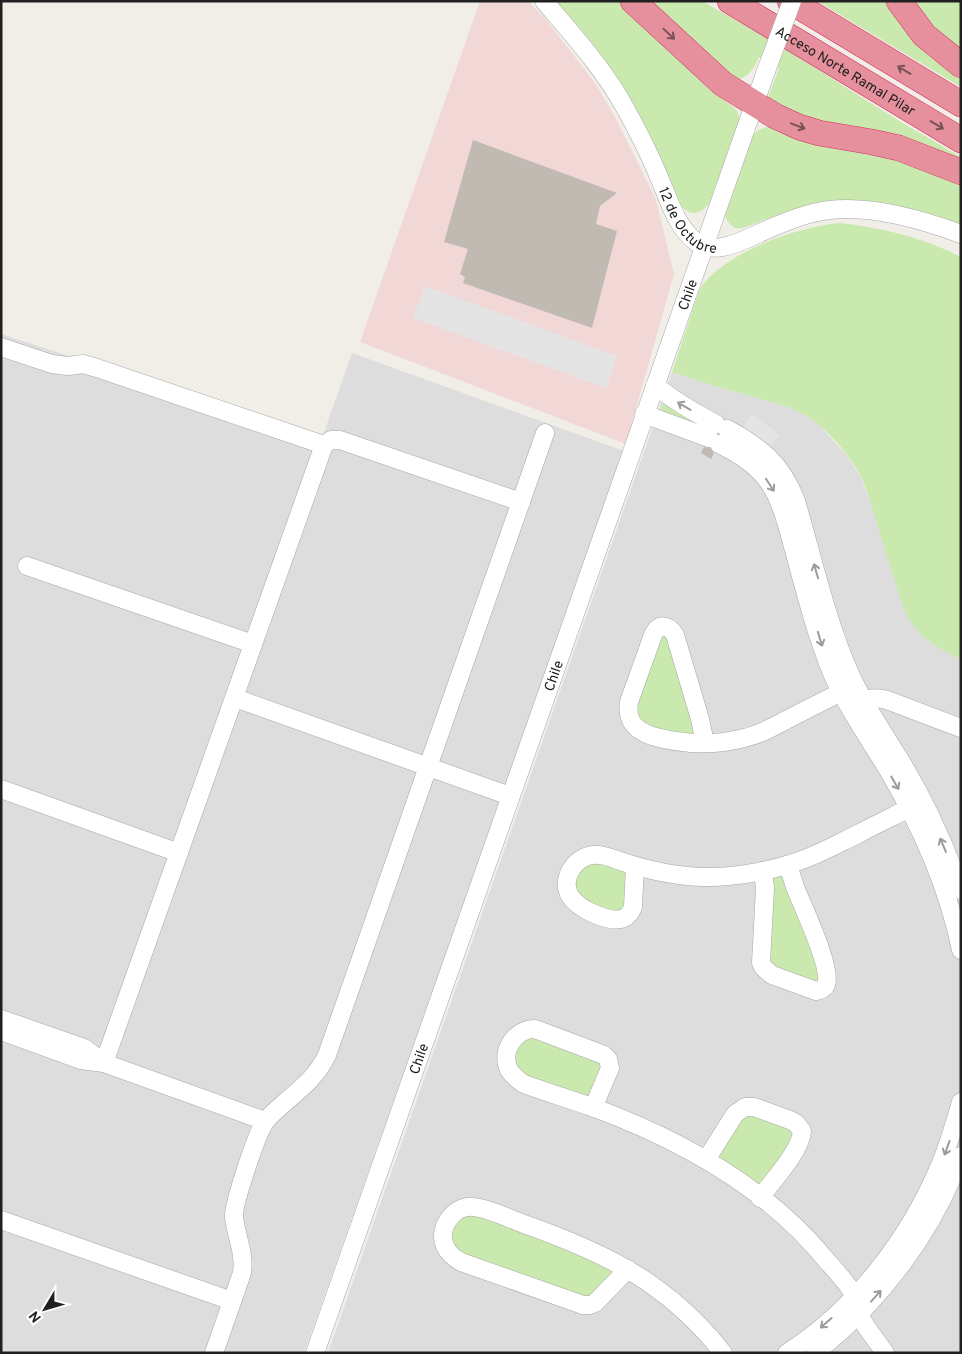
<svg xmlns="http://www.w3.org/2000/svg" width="962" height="1354" font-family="Overpass,sans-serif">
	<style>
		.residential { fill: #dedddd }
		.commercial { fill: #f1d8d7 }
		.grass { fill: #cae9ae }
		.parking { fill: #e4e4e4 }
		.building { fill: #c1bab3 }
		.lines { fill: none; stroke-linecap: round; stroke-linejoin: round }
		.minor-casing { stroke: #a7a7a7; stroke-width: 19 }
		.highway-casing { stroke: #d92a62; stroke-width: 26 }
		.minor { stroke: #fff; stroke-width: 18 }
		.highway { stroke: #e6909e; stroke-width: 25 }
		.minor-bridge-casing { stroke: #a7a7a7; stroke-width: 19; stroke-linecap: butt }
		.minor-bridge { stroke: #fff; stroke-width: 18 }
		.oneway { stroke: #795259 }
		.oneway2 { stroke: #9b9b9b }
		.labels { text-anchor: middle; stroke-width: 4; stroke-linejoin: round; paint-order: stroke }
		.street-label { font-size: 14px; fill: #202020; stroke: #fff }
	</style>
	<rect width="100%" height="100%" fill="#f1eee7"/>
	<!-- residential -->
	<g class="residential">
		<path d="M1,334l321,104 30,-85 272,98 -320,902h-303z"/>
		<path d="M672,372l43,14 73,21 12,4 21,16 24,26 15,23 10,24 38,115 8,14 15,14 21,12 9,4v694h-633z"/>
	</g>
	<!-- commercial -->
	<path class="commercial" d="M480,1h48l20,21 47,61 21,36 40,81 18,74 -48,170 -266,-102z"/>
	<!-- grass -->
	<g class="grass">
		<path d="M552,1h73l82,86 26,20 4,4 2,6v7l-13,33 -17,47c-11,12 -20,12 -31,-1z"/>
		<path d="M641,1h61l64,36 135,85 60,35v8l-144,-41 -47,-24 -1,-5 10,-27 -20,-11c-5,13 -12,22 -27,24z"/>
		<path d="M817,1h74l70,70v16z"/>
		<path d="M905,1h56v58z"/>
		<path d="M769,127l75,17 117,34v51l-24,-9 -154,-6c-7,2 -13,4 -20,6 -17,7 -31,17 -39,-7l27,-74c4,-8 9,-11 18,-12z"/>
		<path d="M840,223c39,4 85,15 121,34v402c-16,-7 -33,-16 -44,-29 -13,-14 -18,-35 -23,-52 -6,-18 -12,-37 -17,-55 -5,-15 -9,-32 -16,-46 -15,-29 -43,-59 -73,-70l-73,-21 -43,-14 27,-81c20,-37 100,-65 141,-68z"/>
		<path d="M666,402l32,19 -1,4 -35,-12v-7z"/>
		<path d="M667,633l29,97 -3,5 -43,-6 -17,-18 25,-75z"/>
		<path d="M588,861l39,8 1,34 -7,11 -39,-12 -11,-23z"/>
		<path d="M784,875l24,52 12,58 -53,-20 4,-87z"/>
		<path d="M529,1033l76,30 -16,35 -62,-18 -17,-21z"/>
		<path d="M751,1110l47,24 -38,52 -43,-31 23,-41z"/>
		<path d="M465,1211l146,54 4,10 -23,25 -129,-42 -16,-15v-11z"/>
	</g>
	<!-- parking -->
	<g class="parking">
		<path d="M425,286l192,70 -11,32 -193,-70z"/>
		<path d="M752,414l28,21 -13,14 -26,-19z"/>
	</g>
	<!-- building -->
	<g class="building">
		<path d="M473,140l144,53 -17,13 -4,18 21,7 -25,97 -129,-45 2,-6 -5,-3 8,-25 -24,-7z"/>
		<path d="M704,447l6,1 4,5 -3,6 -10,-6z"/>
	</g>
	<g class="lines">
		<defs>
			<g id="minor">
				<path id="s1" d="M544,1c28,33 59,67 80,105 13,23 25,47 35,71 10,23 17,49 37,65 7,5 17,7 26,5 14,-2 29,-10 42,-16 16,-7 32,-14 49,-18 45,-12 105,5 148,21"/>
				<path d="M1,347l51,17 16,2 15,-2 14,4 227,77"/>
				<path d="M655,385c19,16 39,27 61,39"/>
				<path d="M644,414l65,24"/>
				<path d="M727,429c34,18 55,35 69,72 16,54 29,114 51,166 14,33 34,62 53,93 25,41 45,85 61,130"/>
				<path d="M719,444c22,11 42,23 54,45 11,19 15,41 21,61 11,41 22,84 38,123 15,34 36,64 55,95 33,56 61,118 74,182"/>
				<path d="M27,566l226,78"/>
				<path d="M235,698l275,98"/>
				<path d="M864,701c8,-4 14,-3 23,-1l74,28"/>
				<path d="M705,743l-5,-24 -25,-84c-7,-11 -16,-12 -22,0l-24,67c-3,19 6,28 23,34 29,8 62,10 92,2 15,-3 29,-11 42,-18 22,-11 43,-22 65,-33"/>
				<path d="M1,789l178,64"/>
				<path d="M635,866l-2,41c-2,5 -4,9 -9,11 -14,6 -46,-9 -54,-22 -10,-17 5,-40 24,-41 9,-1 18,3 26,6 27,9 54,15 82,16 29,1 70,-6 97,-16 21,-7 40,-18 59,-27 20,-11 41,-20 61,-31"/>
				<path d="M763,871l2,17 -4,75 3,5 8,7 44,16c4,-1 8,-2 10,-6 7,-16 -24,-80 -31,-98 -2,-7 -5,-15 -7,-22"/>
				<path d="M1,1019l83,29 20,15 -23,-3 -80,-29"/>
				<path d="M593,1108l17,-40 -2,-9 -4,-4 -69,-26c-20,0 -35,22 -26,41 4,6 9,10 15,14 22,8 45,15 68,23 87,32 176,81 235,154 8,9 23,25 28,36 2,6 2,13 4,18 7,13 18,26 26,38"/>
				<path d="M265,1121l-161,-58 220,-618 7,-5h9l181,62"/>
				<path d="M706,1160l29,-46 10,-7h9l36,13 6,3 6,8c-1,20 -30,50 -42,67"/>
				<path d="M1,1220l231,81"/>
				<path d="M628,1269l-33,34 -5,2h-7l-122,-43c-7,-4 -13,-9 -16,-16 -8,-18 9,-41 28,-39 15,1 37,12 51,17 82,29 144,59 199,129"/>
				<path d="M214,1353l28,-80c3,-20 -6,-37 -8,-56 -1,-13 23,-84 31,-95 5,-7 13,-13 19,-19 18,-15 33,-27 43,-48l218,-622"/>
				<path id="s2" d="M315,1353l451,-1282"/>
				<path d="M787,1353c69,-44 123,-115 154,-190 8,-20 14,-40 20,-61"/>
				<path d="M815,1353c65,-51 117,-119 146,-197"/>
			</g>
			<g id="highway">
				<path d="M633,1l90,83 52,32 24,11 20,6 53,9 27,6 62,24"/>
				<path id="s3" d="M730,1l231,139"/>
				<path d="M790,1l171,103"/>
				<path d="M899,1l25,34 37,30"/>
			</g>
		</defs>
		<!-- minor casing -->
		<use href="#minor" class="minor-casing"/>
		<!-- highway casing -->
		<use href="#highway" class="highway-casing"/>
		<!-- minor -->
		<use href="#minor" class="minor"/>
		<!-- highway -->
		<use href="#highway" class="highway"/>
		<defs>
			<path id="minor-bridge" d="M766,71l26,-70"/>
		</defs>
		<!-- minor-bridge casing -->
		<use href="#minor-bridge" class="minor-bridge-casing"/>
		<!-- minor-bridge -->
		<use href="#minor-bridge" class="minor-bridge"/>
	</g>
	<!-- one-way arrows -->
	<defs><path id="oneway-shaft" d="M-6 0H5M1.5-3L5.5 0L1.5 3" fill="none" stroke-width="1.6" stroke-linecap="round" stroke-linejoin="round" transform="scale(1.25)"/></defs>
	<g class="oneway">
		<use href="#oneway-shaft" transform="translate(669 34) rotate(43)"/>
		<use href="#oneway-shaft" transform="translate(904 70) rotate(-149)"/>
		<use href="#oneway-shaft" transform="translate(937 125) rotate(31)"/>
		<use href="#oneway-shaft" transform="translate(798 126) rotate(21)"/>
	</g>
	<g class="oneway2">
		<use href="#oneway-shaft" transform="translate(684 406) rotate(-149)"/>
		<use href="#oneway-shaft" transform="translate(770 485) rotate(57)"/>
		<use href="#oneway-shaft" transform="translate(816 571) rotate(-106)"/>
		<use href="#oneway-shaft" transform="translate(820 639) rotate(73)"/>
		<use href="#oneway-shaft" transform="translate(895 783) rotate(60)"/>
		<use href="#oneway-shaft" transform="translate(943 845) rotate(-113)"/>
		<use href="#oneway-shaft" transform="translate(947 1148) rotate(110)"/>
		<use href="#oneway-shaft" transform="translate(876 1296) rotate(-48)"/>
		<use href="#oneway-shaft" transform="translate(826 1323) rotate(139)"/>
	</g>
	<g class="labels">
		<!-- street labels -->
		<g class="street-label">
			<text dy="5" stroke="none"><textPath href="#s3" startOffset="135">Acceso Norte Ramal Pilar</textPath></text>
			<text dy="5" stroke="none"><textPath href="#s1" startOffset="266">12 de Octubre</textPath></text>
			<text dy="5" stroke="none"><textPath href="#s2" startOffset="1122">Chile</textPath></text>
			<text dy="5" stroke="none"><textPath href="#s2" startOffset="718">Chile</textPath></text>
			<text dy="5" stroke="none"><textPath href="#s2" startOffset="312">Chile</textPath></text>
		</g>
	</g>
	<!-- border -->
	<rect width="962" height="1354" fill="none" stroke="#202020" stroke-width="5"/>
	<!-- north arrow -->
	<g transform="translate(45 1309) rotate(232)" stroke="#ffffff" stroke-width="4" paint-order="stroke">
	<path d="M0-4L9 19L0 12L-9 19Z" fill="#202020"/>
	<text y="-8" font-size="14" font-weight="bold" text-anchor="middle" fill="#202020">N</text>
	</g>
</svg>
